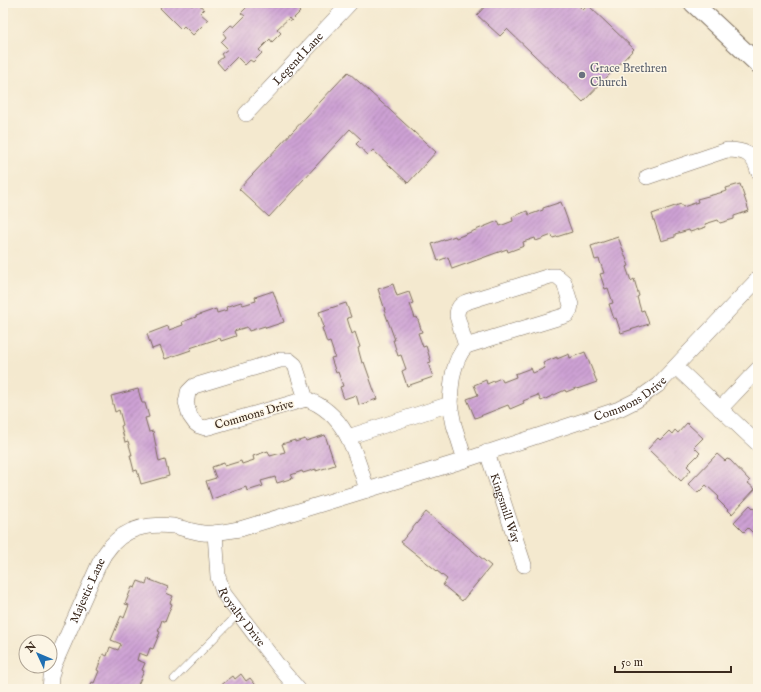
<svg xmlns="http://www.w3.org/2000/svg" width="761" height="692" font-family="'IM FELL English',serif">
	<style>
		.building { fill: url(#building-hatch) }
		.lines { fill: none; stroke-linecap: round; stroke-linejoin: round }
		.service-casing { stroke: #7c6d5c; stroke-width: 8 }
		.minor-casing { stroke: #7c6d5c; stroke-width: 16 }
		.tertiary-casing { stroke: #7c6d5c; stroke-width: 20 }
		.service { stroke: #fff; stroke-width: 7 }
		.minor { stroke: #fff; stroke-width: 15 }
		.tertiary { stroke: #fff; stroke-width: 18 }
		.worship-dot { fill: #6b7280; stroke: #fcf5e5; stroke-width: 1.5 }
		.labels { text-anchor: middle; stroke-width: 3; stroke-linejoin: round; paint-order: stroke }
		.street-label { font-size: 12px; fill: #3b2a1e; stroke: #fcf5e5 }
		.worship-label { font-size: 12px; fill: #5b616d; stroke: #fcf5e5; text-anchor: start }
	</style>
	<defs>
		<pattern id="building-hatch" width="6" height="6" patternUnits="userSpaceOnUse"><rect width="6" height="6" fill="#cda1d4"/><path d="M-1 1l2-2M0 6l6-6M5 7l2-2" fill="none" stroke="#a883ab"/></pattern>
	</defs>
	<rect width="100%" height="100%" fill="#fcf5e5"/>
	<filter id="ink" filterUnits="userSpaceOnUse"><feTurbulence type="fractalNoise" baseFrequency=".025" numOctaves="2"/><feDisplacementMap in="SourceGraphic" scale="8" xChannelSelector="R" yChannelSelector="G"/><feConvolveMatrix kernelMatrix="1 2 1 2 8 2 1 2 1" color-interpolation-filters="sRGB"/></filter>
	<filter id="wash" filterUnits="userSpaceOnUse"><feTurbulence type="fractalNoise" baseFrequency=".012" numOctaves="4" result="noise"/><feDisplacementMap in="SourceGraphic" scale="16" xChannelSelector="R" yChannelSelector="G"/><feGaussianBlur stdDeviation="0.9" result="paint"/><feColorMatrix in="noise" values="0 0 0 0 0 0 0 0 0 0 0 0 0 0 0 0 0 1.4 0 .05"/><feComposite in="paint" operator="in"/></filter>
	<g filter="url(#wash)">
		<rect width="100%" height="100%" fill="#f4e9cf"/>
		<g id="blocks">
			<!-- building -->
			<g class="building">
				<path d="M158,3h31l3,3 2,-3h3l7,6 -4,4 8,7 -15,15 -9,-9 -3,3 -21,-21 1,-2z"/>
				<path d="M257,3h45l-5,6 3,3 -9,9 -2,-3 -12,11 4,4 -9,9 -2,-3 -11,11 3,3 -9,9 -3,-2 -5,5 -8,-8 -13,13 -7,-8 6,-5 -2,-3 7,-5 -7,-7 5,-5 -3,-4 8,-8 3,2 11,-11 -4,-3 9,-9 3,3z"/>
				<path d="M488,3h88l7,7 5,-5 46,44 -51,53 -76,-73 -7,7 -23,-21z"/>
				<path d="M348,72l88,80 -28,31 -35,-33 -5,5 -12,-11 5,-5 -11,-10 -81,88 -30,-28z"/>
				<path d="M740,184l9,27 -15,5v3l-14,4 -2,-3 -13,4 1,3 -16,5 -1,-2 -14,4v3l-14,4 -9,-27 29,-10 2,3 15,-5 -1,-3 30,-8 -1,-3z"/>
				<path d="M561,202l11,30 -19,6 -1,-3 -16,6 -1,-3 -12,4 1,4 -16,6 -1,-3 -55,20 -4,-12 -10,4 -6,-17 23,-8 1,2 42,-17 2,5 13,-5 -1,-4 15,-6 2,4 14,-5v-2z"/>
				<path d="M618,237l11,29 -3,1 5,14 3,-2 5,17 -2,1 4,14 3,-1 5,14 -28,9 -5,-15 -2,1 -5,-15 4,-1 -5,-15 -3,1 -5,-15 4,-1 -5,-14 -4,1 -4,-14z"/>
				<path d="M393,284l4,12 12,-4 4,11 -3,1 5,14 2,-1 5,15 -4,1 5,14 3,-1 5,16 -3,1 5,14 -26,9 -5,-15 4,-2 -5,-14 -3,1 -5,-16h2l-11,-30h1l-7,-21z"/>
				<path d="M273,291l11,31 -18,6 -1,-2 -16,5 -2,-4 -13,4 2,5 -15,5 -1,-3 -30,10 1,2 -26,9 -5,-13 -8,3 -5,-15 21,-8 1,4 14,-5 -1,-3 14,-5v-1l20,-7 1,4 10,-3 -1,-3 15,-5 2,3 13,-4 -1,-4z"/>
				<path d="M346,303l5,14 -4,1 5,16 3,-2 5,15 -2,1 4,15 2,-1 13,37 -18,6 -3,-10 -12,4 -4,-12 3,-1 -5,-14 -2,1 -5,-15 4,-1 -5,-15 -3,1 -5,-15 2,-1 -5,-15z"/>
				<path d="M585,352l12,30 -20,7 -1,-1 -10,4 -1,-2 -24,11 -3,-6 -15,6 1,2 -14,6 -2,-4 -33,13 -8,-19 11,-4 -4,-10 12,-5 1,4 14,-6 2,4 13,-5 -1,-3 16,-6 2,5 12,-5 -2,-5 14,-6v2l12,-5 1,4z"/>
				<path d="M138,389l4,14h3l4,14 -4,1 4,14 4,-1 6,31 6,-2 4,16 -28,8 -4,-14 -3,1 -4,-16h2l-4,-14 -3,1 -4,-16 2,-1 -4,-15 -4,2 -4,-16z"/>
				<path d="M687,423l16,15 -9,9 6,6 -13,13 4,4 -10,11 -33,-32 10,-11 2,2 9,-9 3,3 3,-4 3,3z"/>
				<path d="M325,435l10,30 -19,6v-2l-13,4 -1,-2 -11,4 2,3 -16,5 -2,-6 -14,4 2,5 -16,5 -1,-4 -34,12 -6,-18 10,-3 -4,-11 12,-4 1,3 16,-5 1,3 12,-4 -1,-4 15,-5 2,5 15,-4 -3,-8 13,-4v2l10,-3 1,2z"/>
				<path d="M717,454l8,7 2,-2 3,1 20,21 -2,2 7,6 -23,25 -15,-15 2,-2 -13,-12 -8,8 -10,-9z"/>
				<path d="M750,505l6,6 2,-2v29l-10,-10 -4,4 -10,-10z"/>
				<path d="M426,512l65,54 -29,35 -19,-16 4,-6 -46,-37z"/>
				<path d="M148,579l20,8 -2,6 7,3 -3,7 2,1 -7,18 -3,-2 -4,11 2,1 -7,17 -3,-1 -3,8 -8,-3 -2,7 8,3 -3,7 2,1 -7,16h-2l-1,2h-45l3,-7 2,1 5,-12 -2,-1 6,-16 4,2 3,-9 8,3 3,-6 -10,-4 10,-24 3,2 5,-13 -4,-1 7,-17 3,1 3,-7 8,3z"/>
				<path d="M241,674l5,7 4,-3 9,11h-39v-3l13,-10 2,3z"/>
			</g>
		</g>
	</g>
	<g filter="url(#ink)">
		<use href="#blocks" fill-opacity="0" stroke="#7c6d5c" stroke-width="1"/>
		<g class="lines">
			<defs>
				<path id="service" d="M174,679l64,-65"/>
				<g id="minor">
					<path id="s1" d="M246,114l104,-111"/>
					<path d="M647,177l80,-27c17,0 26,3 31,21"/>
					<path d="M550,276h7l7,6 7,23 -1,5 -3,5 -101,31 -9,-30c0,-7 2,-11 9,-14z"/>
					<path d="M280,360h9l6,5 11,34 -97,28 -4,1 -6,-2 -4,-3 -5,-7 -4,-14 1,-3 1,-7 6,-6z"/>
					<path d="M676,367l82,77"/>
					<path d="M306,399c40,14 50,55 61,91"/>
					<path d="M450,404l4,21 11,35"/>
					<path d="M720,409l38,-40"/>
					<path d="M348,437l102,-33c1,-19 2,-42 16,-58"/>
					<path id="s2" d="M487,452l37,113"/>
					<path id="s3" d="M215,533l3,44 6,17 56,74 18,21"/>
					<path id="s4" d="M50,689l1,-12 3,-12 45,-101c15,-31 40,-42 74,-38 10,2 20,6 30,7 12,1 24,-2 37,-4l225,-69 154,-51 18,-9 21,-15 100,-106"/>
				</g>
				<path id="tertiary" d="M693,3l65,61"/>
			</defs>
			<!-- service casing -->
			<use href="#service" class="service-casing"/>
			<!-- minor casing -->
			<use href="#minor" class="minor-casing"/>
			<!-- tertiary casing -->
			<use href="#tertiary" class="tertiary-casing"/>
			<!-- service -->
			<use href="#service" class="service"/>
			<!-- minor -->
			<use href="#minor" class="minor"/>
			<!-- tertiary -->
			<use href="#tertiary" class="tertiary"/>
		</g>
	</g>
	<!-- markers -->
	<circle class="worship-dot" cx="582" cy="75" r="4"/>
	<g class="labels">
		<!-- street labels -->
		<g class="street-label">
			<text dy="4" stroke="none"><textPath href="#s1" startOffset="76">Legend Lane</textPath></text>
			<text dy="4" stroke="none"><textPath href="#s4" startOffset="705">Commons Drive</textPath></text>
			<text transform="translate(254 414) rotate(-16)" y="4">Commons Drive</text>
			<text dy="4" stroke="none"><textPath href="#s2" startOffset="59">Kingsmill Way</textPath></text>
			<text dy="4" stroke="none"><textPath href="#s4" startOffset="106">Majestic Lane</textPath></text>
			<text dy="4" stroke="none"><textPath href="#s3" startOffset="91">Royalty Drive</textPath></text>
		</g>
		<!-- worship labels -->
		<g class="worship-label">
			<text x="590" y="72">Grace Brethren<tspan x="590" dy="14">Church</tspan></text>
		</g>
	</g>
	<!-- margin -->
	<rect width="761" height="692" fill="none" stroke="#fcf5e5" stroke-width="16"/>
	<!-- north arrow -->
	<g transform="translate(38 654) rotate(314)"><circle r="19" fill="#fcf5e5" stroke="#afa495"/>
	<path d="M0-3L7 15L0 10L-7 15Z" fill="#1f6fb2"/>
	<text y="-6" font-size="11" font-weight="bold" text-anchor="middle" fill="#3b2a1e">N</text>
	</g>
	<!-- scale -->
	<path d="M615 666v6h116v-6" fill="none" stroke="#3b2a1e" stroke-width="2"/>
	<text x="621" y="666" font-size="12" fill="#3b2a1e" stroke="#fcf5e5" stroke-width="3" paint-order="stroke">50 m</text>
</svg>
